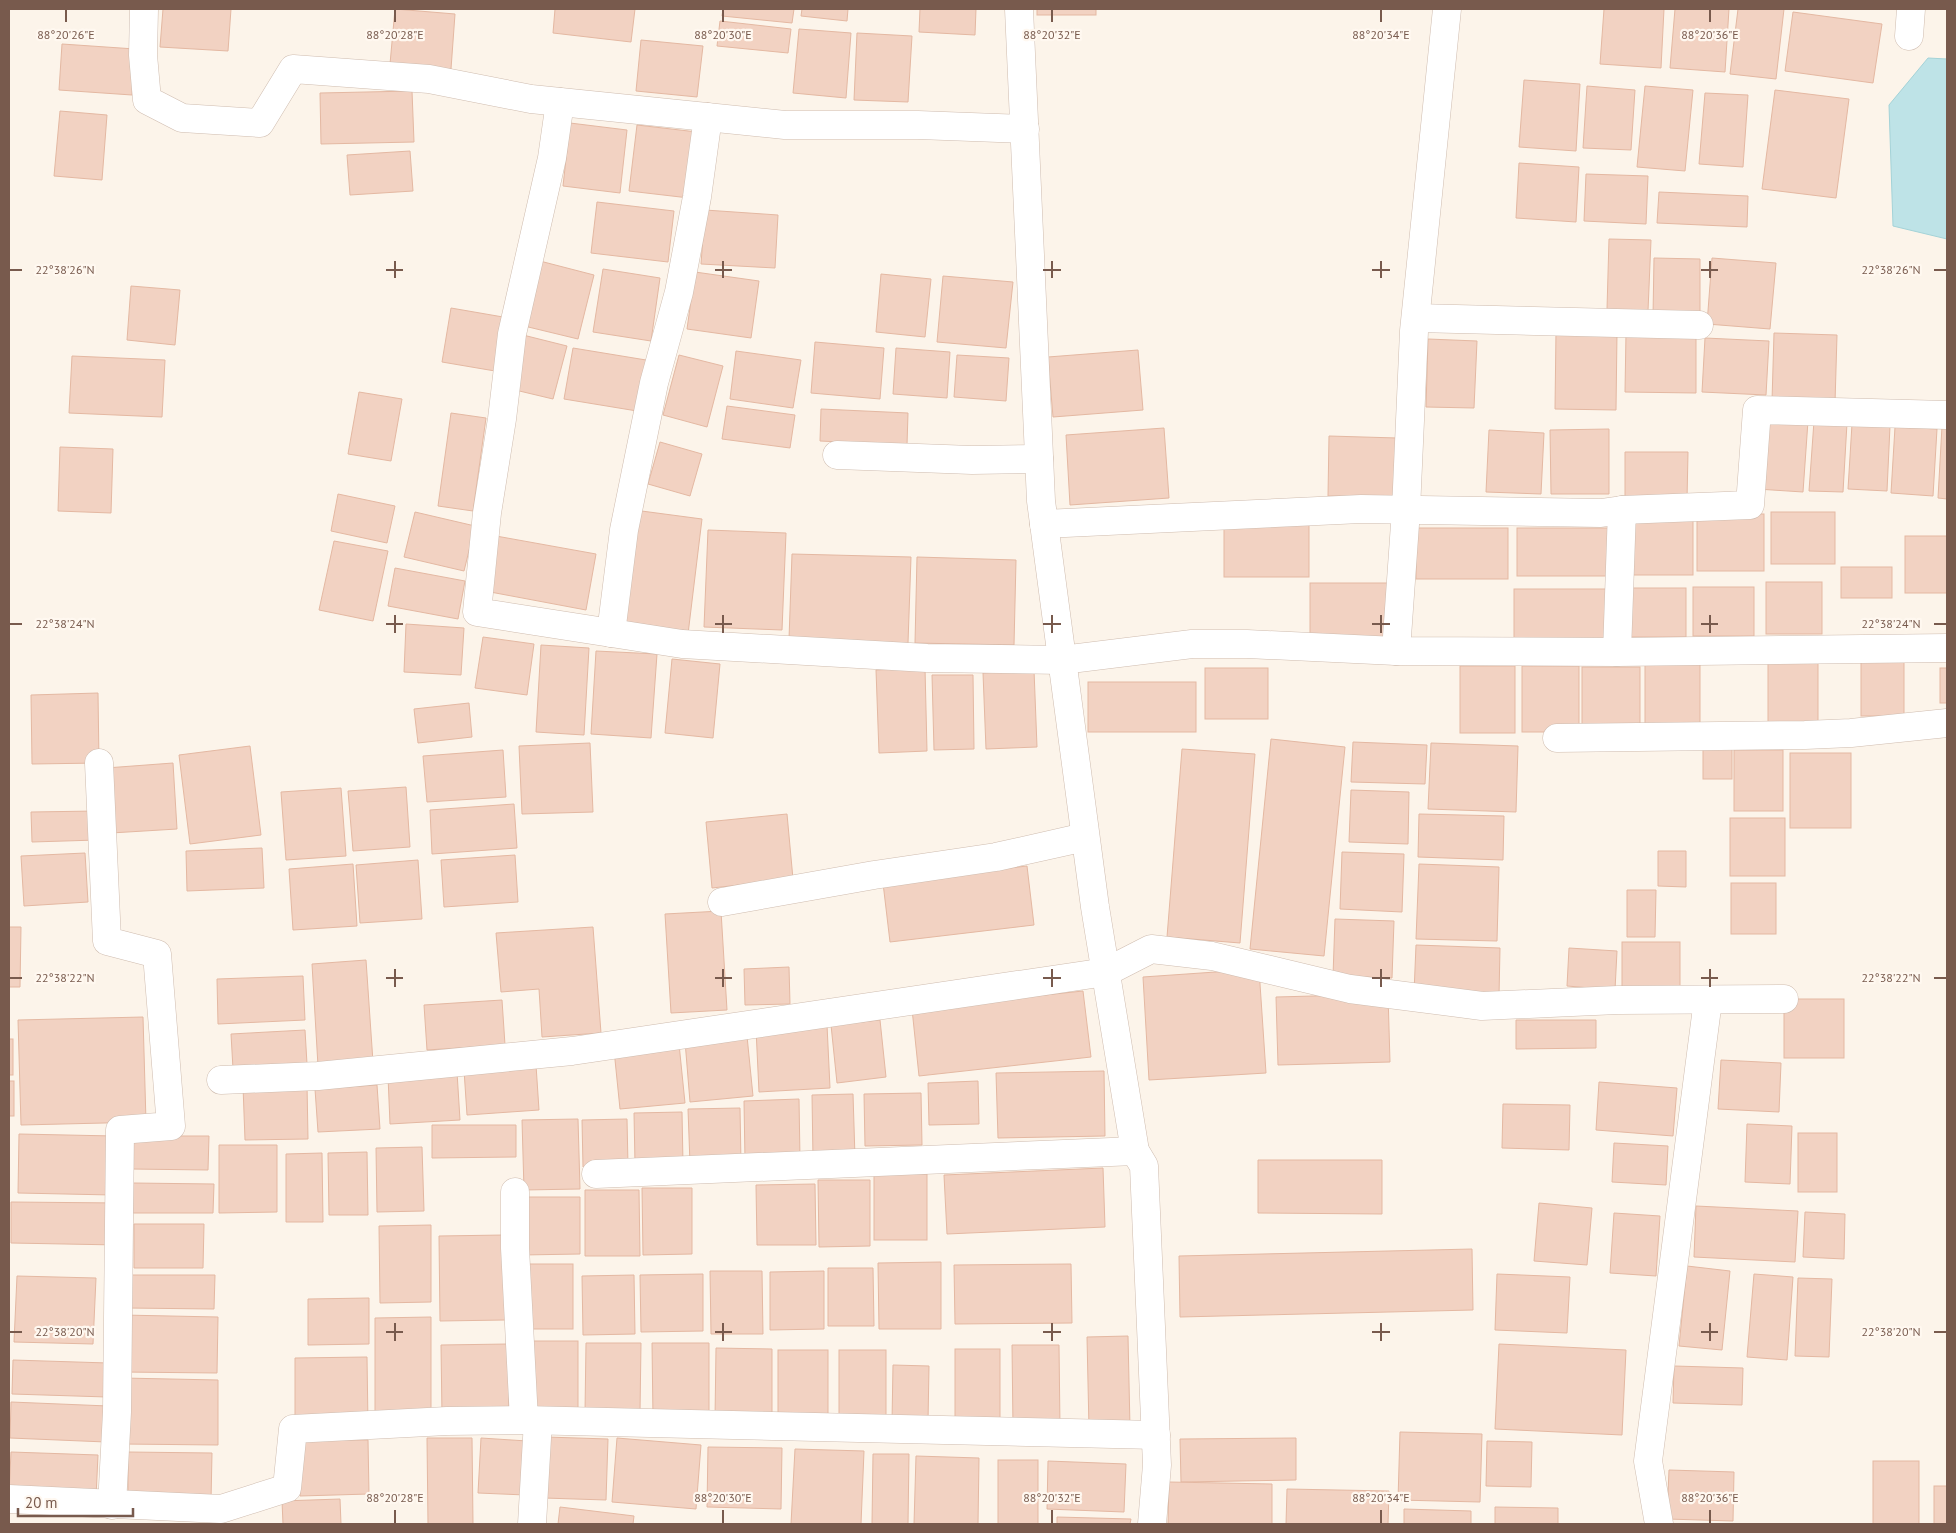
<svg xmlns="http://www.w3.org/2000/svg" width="1956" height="1533" font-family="'PT Sans',sans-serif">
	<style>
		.water { fill: #bee3e7; stroke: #a4d3d8 }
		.building { fill: #f2d2c2; stroke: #e4b8a2 }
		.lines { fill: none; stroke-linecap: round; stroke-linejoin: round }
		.minor-casing { stroke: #cfbcaf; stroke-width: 29 }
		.minor { stroke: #fff; stroke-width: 28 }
		.ticks { fill: none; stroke: #785a4d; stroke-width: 2 }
		.ticks-label { font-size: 12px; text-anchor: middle; fill: #785a4d; stroke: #fff8f0; stroke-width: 4.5; stroke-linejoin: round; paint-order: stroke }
	</style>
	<rect width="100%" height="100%" fill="#fcf4ea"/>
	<!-- water -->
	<path class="water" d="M1928,58l19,1v180l-54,-13 -4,-121z"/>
	<!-- building -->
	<g class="building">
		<path d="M163,9h68l-3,42 -68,-4z"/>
		<path d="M395,9l60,5 -4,55 -61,-5z"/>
		<path d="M555,9h80l-4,33 -78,-9z"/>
		<path d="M723,9h71l-2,14 -70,-7z"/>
		<path d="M802,9h46l-1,12 -46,-5z"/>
		<path d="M920,9h56l-1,26 -56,-3z"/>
		<rect x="1037" y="9" width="59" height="6"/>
		<path d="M1604,9h60l-3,59 -61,-4z"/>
		<path d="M1675,9h54l-4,63 -55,-4z"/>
		<path d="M1738,9h46l-8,70 -46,-5z"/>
		<path d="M1793,12l89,12 -9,59 -88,-12z"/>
		<path d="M720,21l71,8 -3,24 -71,-7z"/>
		<path d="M799,29l52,4 -5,65 -53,-5z"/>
		<path d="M857,33l55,3 -4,66 -54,-2z"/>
		<path d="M641,40l62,6 -6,51 -61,-6z"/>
		<path d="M62,44l73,5 -3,46 -73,-5z"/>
		<path d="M1524,80l56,4 -4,67 -57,-4z"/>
		<path d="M1587,86l48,4 -4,60 -48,-2z"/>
		<path d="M1645,86l48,4 -8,81 -48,-4z"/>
		<path d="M1775,90l74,9 -13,99 -74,-9z"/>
		<path d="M412,91l2,51 -93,2 -1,-51z"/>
		<path d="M1705,93l43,2 -5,72 -44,-3z"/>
		<path d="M60,111l47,4 -5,65 -48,-4z"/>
		<path d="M570,123l57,7 -7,63 -57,-7z"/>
		<path d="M637,125l60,7 -8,66 -60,-7z"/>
		<path d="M410,151l3,40 -63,4 -3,-40z"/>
		<path d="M1519,163l60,4 -3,55 -60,-4z"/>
		<path d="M1586,174l62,2 -2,48 -62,-3z"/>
		<path d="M1659,192l89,4 -1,31 -90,-4z"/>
		<path d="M597,202l77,9 -6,51 -77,-9z"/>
		<path d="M705,210l73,5 -3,53 -74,-4z"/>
		<path d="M1609,239l42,1 -3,71 -41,-2z"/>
		<path d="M1654,258l46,1v58l-47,-1z"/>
		<path d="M1712,258l64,5 -6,66 -63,-5z"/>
		<path d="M536,260l58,15 -16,64 -58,-14z"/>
		<path d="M603,269l57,9 -9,63 -58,-9z"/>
		<path d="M695,272l64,9 -8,57 -64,-9z"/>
		<path d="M881,274l50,5 -6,58 -49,-5z"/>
		<path d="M943,276l70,6 -7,66 -69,-6z"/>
		<path d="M131,286l49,4 -5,55 -48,-5z"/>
		<path d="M451,308l52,9 -8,54 -53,-9z"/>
		<path d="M1556,331l61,1 -1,78 -61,-1z"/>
		<path d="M1626,333l70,1v59l-71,-1z"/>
		<path d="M1774,333l63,2 -2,68 -63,-2z"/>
		<path d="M519,334l48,12 -14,53 -42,-10z"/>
		<path d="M1705,338l64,3 -3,54 -64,-3z"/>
		<path d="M1428,339l49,2 -3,67 -48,-1z"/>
		<path d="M815,342l69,6 -4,51 -69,-6z"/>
		<path d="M573,348l73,12 -9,51 -73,-12z"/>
		<path d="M896,348l54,4 -3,46 -54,-4z"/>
		<path d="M1138,350l5,60 -90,7 -5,-60z"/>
		<path d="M736,351l65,9 -8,48 -63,-9z"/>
		<path d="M679,355l44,11 -16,61 -44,-12z"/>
		<path d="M957,355l52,3 -3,43 -52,-4z"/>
		<path d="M72,356l93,4 -3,57 -93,-4z"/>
		<path d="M359,392l43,7 -11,62 -43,-7z"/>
		<path d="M727,406l68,9 -5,33 -68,-9z"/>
		<path d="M821,409l87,4 -1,32 -87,-4z"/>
		<path d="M451,413l35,5 -13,93 -35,-5z"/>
		<path d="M1761,419l47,2 -5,71 -46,-3z"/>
		<path d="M1814,421l33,2 -4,69 -34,-1z"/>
		<path d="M1852,424l38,2 -3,65 -39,-2z"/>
		<path d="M1942,426h5v73l-9,-1z"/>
		<path d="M1895,427l42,2 -4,67 -42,-3z"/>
		<path d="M1164,428l5,70 -99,7 -4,-70z"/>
		<path d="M1609,429v65h-58l-1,-64z"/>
		<path d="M1489,430l55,3 -3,61 -55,-2z"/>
		<path d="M1329,436l68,2 -2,59 -67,-1z"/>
		<path d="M660,442l42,12 -12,42 -42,-12z"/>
		<path d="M60,447l53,2 -2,64 -53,-2z"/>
		<path d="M1625,452h63l-1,48 -62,-1z"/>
		<path d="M338,494l57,12 -8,37 -56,-12z"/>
		<path d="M634,510l68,9 -14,115 -68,-8z"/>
		<path d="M415,512l60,14 -11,45 -60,-14z"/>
		<rect x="1771" y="512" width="64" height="52"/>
		<rect x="1697" y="514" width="67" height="57"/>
		<rect x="1627" y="518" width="66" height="57"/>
		<rect x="1224" y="523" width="85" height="54"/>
		<rect x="1416" y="528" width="92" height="51"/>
		<rect x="1517" y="528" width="93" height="48"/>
		<path d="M708,530l78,3 -4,97 -78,-3z"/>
		<path d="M496,536l100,18 -10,56 -101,-19z"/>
		<rect x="1905" y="536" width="42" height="57"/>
		<path d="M334,541l54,10 -15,70 -54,-11z"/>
		<path d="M792,554l119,3 -3,86 -119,-4z"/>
		<path d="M917,557l99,3 -2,85 -99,-2z"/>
		<rect x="1841" y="567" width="51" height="31"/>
		<path d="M395,568l70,13 -7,38 -70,-13z"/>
		<rect x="1766" y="582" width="56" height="52"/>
		<rect x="1310" y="583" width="77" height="57"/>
		<rect x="1693" y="587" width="61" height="49"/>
		<rect x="1624" y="588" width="62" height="49"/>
		<rect x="1514" y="589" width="101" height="50"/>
		<path d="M406,624l58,4 -3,47 -57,-3z"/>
		<path d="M483,637l51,7 -7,51 -52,-7z"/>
		<path d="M541,645l48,3 -5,87 -48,-3z"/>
		<path d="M596,651l61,3 -6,84 -60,-4z"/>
		<rect x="1768" y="657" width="50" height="72"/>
		<rect x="1861" y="657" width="43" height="59"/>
		<path d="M672,659l48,5 -7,74 -48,-5z"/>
		<rect x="1645" y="663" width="55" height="65"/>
		<rect x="1460" y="666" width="55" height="67"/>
		<rect x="1522" y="666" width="57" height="66"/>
		<rect x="1582" y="667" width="58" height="61"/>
		<path d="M925,668l2,83 -48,2 -3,-83z"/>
		<rect x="1205" y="668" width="63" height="51"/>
		<rect x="1940" y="668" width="7" height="35"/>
		<path d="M1034,670l3,77 -51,2 -3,-76z"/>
		<path d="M932,675h41l1,74 -40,1z"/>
		<rect x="1088" y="682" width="108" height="50"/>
		<path d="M98,693l1,70 -67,1 -1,-69z"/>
		<path d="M469,703l3,34 -54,6 -4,-34z"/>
		<path d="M1271,739l74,8 -21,209 -74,-7z"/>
		<rect x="1703" y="740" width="29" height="39"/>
		<path d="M1353,742l74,3 -2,39 -74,-2z"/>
		<path d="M590,743l3,69 -71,2 -3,-68z"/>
		<path d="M1431,743l87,3 -2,66 -88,-3z"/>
		<path d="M250,746l11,89 -71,9 -11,-89z"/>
		<path d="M1182,749l73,5 -15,189 -73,-6z"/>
		<path d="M503,750l3,47 -79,5 -4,-46z"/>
		<rect x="1734" y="750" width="49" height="61"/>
		<rect x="1790" y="753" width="61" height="75"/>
		<path d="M173,763l4,66 -66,4 -5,-65z"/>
		<path d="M406,787l4,60 -57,4 -5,-60z"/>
		<path d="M341,788l5,68 -60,4 -5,-68z"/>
		<path d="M1351,790l58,2 -1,52 -59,-2z"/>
		<path d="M514,804l3,44 -85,6 -2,-44z"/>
		<path d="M96,811l1,29 -65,2 -1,-30z"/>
		<path d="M787,814l6,65 -81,9 -6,-66z"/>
		<path d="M1419,814l85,2 -1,44 -85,-3z"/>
		<rect x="1730" y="818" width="55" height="58"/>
		<path d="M262,848l2,40 -77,3 -1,-40z"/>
		<path d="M1658,851h28v36l-28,-1z"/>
		<path d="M1342,852l62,2 -2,58 -62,-3z"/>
		<path d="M85,853l3,49 -64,4 -3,-50z"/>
		<path d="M515,855l3,47 -74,5 -3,-47z"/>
		<path d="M418,860l4,59 -62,4 -4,-58z"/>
		<path d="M353,864l4,62 -64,4 -4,-61z"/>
		<path d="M1419,864l80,3 -2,74 -81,-2z"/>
		<path d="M1027,866l7,59 -144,17 -7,-59z"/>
		<rect x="1731" y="883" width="45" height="51"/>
		<path d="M1627,890h29l-1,47h-28z"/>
		<path d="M721,911l6,99 -56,3 -6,-99z"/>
		<path d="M1335,919l59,2 -2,57 -59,-2z"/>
		<path d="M9,927h12l-1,60h-11z"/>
		<path d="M593,927l8,106 -59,4 -3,-48 -38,3 -5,-59z"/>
		<rect x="1622" y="942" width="58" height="48"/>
		<path d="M1416,945l84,3 -1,48 -85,-3z"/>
		<path d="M1569,948l48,3 -2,39 -48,-4z"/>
		<path d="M366,960l7,102 -55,4 -6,-102z"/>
		<path d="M789,967l1,37 -45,1 -1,-36z"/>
		<path d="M1259,969l7,104 -117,7 -6,-103z"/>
		<path d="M303,976l2,44 -87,4 -1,-45z"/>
		<path d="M1083,991l8,66 -172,19 -7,-67z"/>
		<path d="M1388,994l2,68 -112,3 -2,-68z"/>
		<rect x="1784" y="999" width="60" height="59"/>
		<path d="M502,1000l3,45 -78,5 -3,-45z"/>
		<path d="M143,1017l3,105 -125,3 -3,-105z"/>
		<path d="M880,1020l6,57 -49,6 -6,-58z"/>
		<path d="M1516,1020h80v28l-80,1z"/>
		<path d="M827,1025l3,63 -71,4 -3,-63z"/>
		<path d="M305,1030l2,34 -74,5 -2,-35z"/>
		<path d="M747,1036l6,60 -63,6 -5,-61z"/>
		<rect x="9" y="1039" width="4" height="36"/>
		<path d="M679,1044l6,59 -65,6 -6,-59z"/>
		<path d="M1721,1060l60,3 -2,49 -61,-3z"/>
		<path d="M536,1065l3,45 -72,5 -3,-45z"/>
		<path d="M1104,1071l1,65 -107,2 -2,-65z"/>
		<path d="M457,1072l3,48 -70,4 -2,-48z"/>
		<rect x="9" y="1081" width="5" height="35"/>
		<path d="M978,1081l1,43 -50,1 -1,-42z"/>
		<path d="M1599,1082l78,6 -4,48 -77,-6z"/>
		<path d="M307,1084l1,55 -63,1 -2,-54z"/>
		<path d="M377,1085l3,44 -62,3 -3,-43z"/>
		<path d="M921,1093l1,52 -57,1 -1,-52z"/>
		<path d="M853,1094l2,64 -42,1 -1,-64z"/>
		<path d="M799,1099l1,60 -55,1 -1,-59z"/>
		<path d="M1503,1104l67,1 -1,45 -67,-2z"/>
		<path d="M740,1108l1,55 -51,1 -2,-55z"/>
		<path d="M682,1112l1,52h-48l-1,-51z"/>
		<path d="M578,1119l2,70 -56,1 -2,-70z"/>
		<path d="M627,1119l1,47 -45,1 -1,-47z"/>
		<path d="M1747,1124l45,2 -2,58 -45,-2z"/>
		<path d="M432,1125h84v32l-84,1z"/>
		<rect x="1798" y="1133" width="39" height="59"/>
		<path d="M19,1134l95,2 -2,59 -94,-2z"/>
		<path d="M132,1136h77l-1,34 -77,-1z"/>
		<path d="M1614,1143l54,3 -2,39 -54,-3z"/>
		<path d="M219,1145h58v67l-58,1z"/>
		<path d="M422,1147l2,64 -47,1 -1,-64z"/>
		<path d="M367,1152l1,63h-39l-1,-62z"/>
		<path d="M322,1153l1,69h-37v-68z"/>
		<path d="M1258,1160h124v54l-124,-1z"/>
		<path d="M1103,1168l2,59 -158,7 -3,-59z"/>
		<rect x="874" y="1174" width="53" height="66"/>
		<path d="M818,1180h52v66l-51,1z"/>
		<path d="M133,1183l81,1 -1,29h-80z"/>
		<path d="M815,1184l1,61h-59l-1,-60z"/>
		<path d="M642,1188h50v66l-49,1z"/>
		<path d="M585,1190h54l1,66h-55z"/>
		<path d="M522,1197h58v57l-58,1z"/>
		<path d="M11,1202l108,1 -1,42 -107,-2z"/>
		<path d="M1539,1203l53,5 -5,57 -53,-4z"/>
		<path d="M1696,1206l102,5 -3,51 -101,-5z"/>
		<path d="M1805,1212l40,2 -1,45 -41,-2z"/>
		<path d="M1614,1213l46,3 -4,60 -46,-3z"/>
		<path d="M134,1224h70l-1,44h-69z"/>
		<path d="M431,1225v77l-51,1 -1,-77z"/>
		<path d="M504,1235l1,85 -65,1 -1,-85z"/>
		<path d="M1472,1249l1,61 -293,7 -1,-61z"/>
		<path d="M941,1262v67h-62l-1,-66z"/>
		<rect x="525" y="1264" width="48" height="65"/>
		<path d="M1071,1264l1,59 -117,1 -1,-59z"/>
		<path d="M1687,1266l43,5 -8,79 -43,-4z"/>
		<path d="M828,1268h45l1,58h-46z"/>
		<path d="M710,1271h52l1,63h-52z"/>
		<path d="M824,1271v58l-54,1v-58z"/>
		<path d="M703,1274v57l-62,1 -1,-57z"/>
		<path d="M1497,1274l73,3 -3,56 -72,-3z"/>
		<path d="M1754,1274l39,3 -6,83 -40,-3z"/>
		<path d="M127,1275h88l-1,34 -87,-1z"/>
		<path d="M634,1275l1,59 -52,1 -1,-59z"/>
		<path d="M17,1276l79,2 -3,66 -79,-2z"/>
		<path d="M1798,1278l34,1 -3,78 -34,-1z"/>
		<path d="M369,1298v46l-61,1v-46z"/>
		<path d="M122,1315l96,2 -1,56 -95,-1z"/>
		<path d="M431,1317v97l-56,1v-97z"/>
		<path d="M1128,1336l2,92 -41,1 -2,-92z"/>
		<rect x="525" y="1341" width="53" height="71"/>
		<path d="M586,1343h55l-1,69h-55z"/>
		<path d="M652,1343h57v75h-56z"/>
		<path d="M508,1344l1,71 -67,1 -1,-71z"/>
		<path d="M1499,1344l127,6 -4,85 -127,-6z"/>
		<path d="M1012,1345h47l1,83h-47z"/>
		<path d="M716,1348l56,1v71l-57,-1z"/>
		<rect x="955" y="1349" width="45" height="76"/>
		<rect x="778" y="1350" width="50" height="69"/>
		<rect x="839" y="1350" width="47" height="70"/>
		<path d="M367,1357l1,68 -73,1v-68z"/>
		<path d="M13,1360l95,3 -1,34 -95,-3z"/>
		<path d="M893,1365l36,1 -1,56h-36z"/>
		<path d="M1674,1366l69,2 -1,37 -69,-2z"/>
		<path d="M122,1378l96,2v65l-96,-1z"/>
		<path d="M11,1402l97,4 -2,36 -96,-4z"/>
		<path d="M1400,1432l82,2 -2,68 -82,-2z"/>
		<path d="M546,1437l62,2 -2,61 -62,-2z"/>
		<path d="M427,1438h45l1,86h-45z"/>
		<path d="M481,1438l46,3 -2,54 -47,-2z"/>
		<path d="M617,1438l84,7 -5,64 -84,-7z"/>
		<path d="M1296,1438v42l-115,2 -1,-43z"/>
		<path d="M299,1440h69l1,54 -69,2z"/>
		<path d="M1487,1441l45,1 -1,45 -45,-1z"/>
		<path d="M708,1447l74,1 -1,61 -74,-2z"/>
		<path d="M795,1449l69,2 -3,73h-70z"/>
		<path d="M11,1452l87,3 -2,42 -87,-3z"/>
		<path d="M128,1452l84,1 -1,48 -83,-1z"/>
		<path d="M873,1454h36l-1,70h-36z"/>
		<path d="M916,1456l63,2 -1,66h-64z"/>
		<rect x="998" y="1460" width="40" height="64"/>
		<path d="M1048,1461l78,3 -2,48 -77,-3z"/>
		<rect x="1873" y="1461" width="46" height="63"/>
		<path d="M1669,1470l65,2 -1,49 -66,-2z"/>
		<path d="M1169,1482l103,2v40h-104z"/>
		<rect x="1934" y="1486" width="13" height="38"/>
		<path d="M1287,1489l102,2 -1,33h-102z"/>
		<path d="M340,1499l1,25h-58l-1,-23z"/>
		<path d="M560,1507l74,9 -1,8h-75z"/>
		<path d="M1495,1507l63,1v16h-63z"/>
		<path d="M1404,1509l67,2v13h-67z"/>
		<path d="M1057,1517l74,2 -1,5h-73z"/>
	</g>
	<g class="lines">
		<defs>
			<g id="minor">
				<path d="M144,9l-1,46 4,45 35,18 78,5 33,-54 136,10 102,20 254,26h133l107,4"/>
				<path d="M1019,9l22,492 54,406 40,244 9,15 13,299 -5,59"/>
				<path d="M1909,36l2,-27"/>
				<path d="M560,102l-8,56 -40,176 -10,85 -15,94 -10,99 205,32 245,14 135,2 130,-16h55l149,7 221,1 330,-4"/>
				<path d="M1416,318l283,7"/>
				<path d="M837,455l135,5 67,-1"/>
				<path d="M1044,524l317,-15 240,4 21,-3 128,-5 7,-95 190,5"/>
				<path d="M611,633l13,-103 30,-147 25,-91 18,-95 11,-80"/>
				<path d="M1396,651l10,-141 8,-179 33,-322"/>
				<path d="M1617,652l5,-142"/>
				<path d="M1557,738l248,-3 46,-2 96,-10"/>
				<path d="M99,763l8,178 50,13 14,172 -51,4 -3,282 -5,93"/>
				<path d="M722,902l152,-27 122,-18 89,-20"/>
				<path d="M221,1080l97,-4 254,-25 534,-79 45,-23 61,7 138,33 132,17 136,-6 166,-1"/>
				<path d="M596,1174l539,-23"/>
				<path d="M515,1192v56l9,172"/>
				<path d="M9,1499l212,10 66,-21 6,-59 154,-8 77,-1 632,15"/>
				<path d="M532,1524l6,-103"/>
				<path d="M1659,1524l-11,-63 60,-461"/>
			</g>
		</defs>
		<!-- minor casing -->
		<use href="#minor" class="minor-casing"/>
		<!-- minor -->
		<use href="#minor" class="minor"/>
	</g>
	<!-- ticks -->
	<path class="ticks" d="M66,10v12M395,10v12M723,10v12M1052,10v12M1381,10v12M1710,10v12M395,261v17M723,261v17M1052,261v17M1381,261v17M1710,261v17M10,270h12M386,270h17M715,270h17M1043,270h18M1372,270h18M1701,270h17M1934,270h12M395,615v18M723,615v18M1052,615v18M1381,615v18M1710,615v18M10,624h12M386,624h17M715,624h17M1043,624h18M1372,624h18M1701,624h17M1934,624h12M395,969v18M723,969v18M1052,969v18M1381,969v18M1710,969v18M10,978h12M386,978h17M715,978h17M1043,978h18M1372,978h18M1701,978h17M1934,978h12M395,1323v18M723,1323v18M1052,1323v18M1381,1323v18M1710,1323v18M10,1332h12M386,1332h17M715,1332h17M1043,1332h18M1372,1332h18M1701,1332h17M1934,1332h12M395,1510v13M723,1510v13M1052,1510v13M1381,1510v13M1710,1510v13"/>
	<g class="ticks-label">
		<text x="66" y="39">88°20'26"E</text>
		<text x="395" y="39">88°20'28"E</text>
		<text x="723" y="39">88°20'30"E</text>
		<text x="1052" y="39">88°20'32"E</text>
		<text x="1381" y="39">88°20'34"E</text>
		<text x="1710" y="39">88°20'36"E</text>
		<text x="65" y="274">22°38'26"N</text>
		<text x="1891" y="274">22°38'26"N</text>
		<text x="65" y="628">22°38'24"N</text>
		<text x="1891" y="628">22°38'24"N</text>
		<text x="65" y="982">22°38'22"N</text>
		<text x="1891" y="982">22°38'22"N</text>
		<text x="65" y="1336">22°38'20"N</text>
		<text x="1891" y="1336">22°38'20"N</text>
		<text x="395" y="1502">88°20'28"E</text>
		<text x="723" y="1502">88°20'30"E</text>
		<text x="1052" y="1502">88°20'32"E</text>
		<text x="1381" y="1502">88°20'34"E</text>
		<text x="1710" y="1502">88°20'36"E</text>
	</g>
	<!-- border -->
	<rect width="1956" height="1533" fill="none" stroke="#785a4d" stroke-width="20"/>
	<!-- scale -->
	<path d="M18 1508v8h115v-8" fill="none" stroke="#785a4d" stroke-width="2.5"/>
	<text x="25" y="1508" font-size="15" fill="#785a4d" stroke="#fff8f0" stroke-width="4" paint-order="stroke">20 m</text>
</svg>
